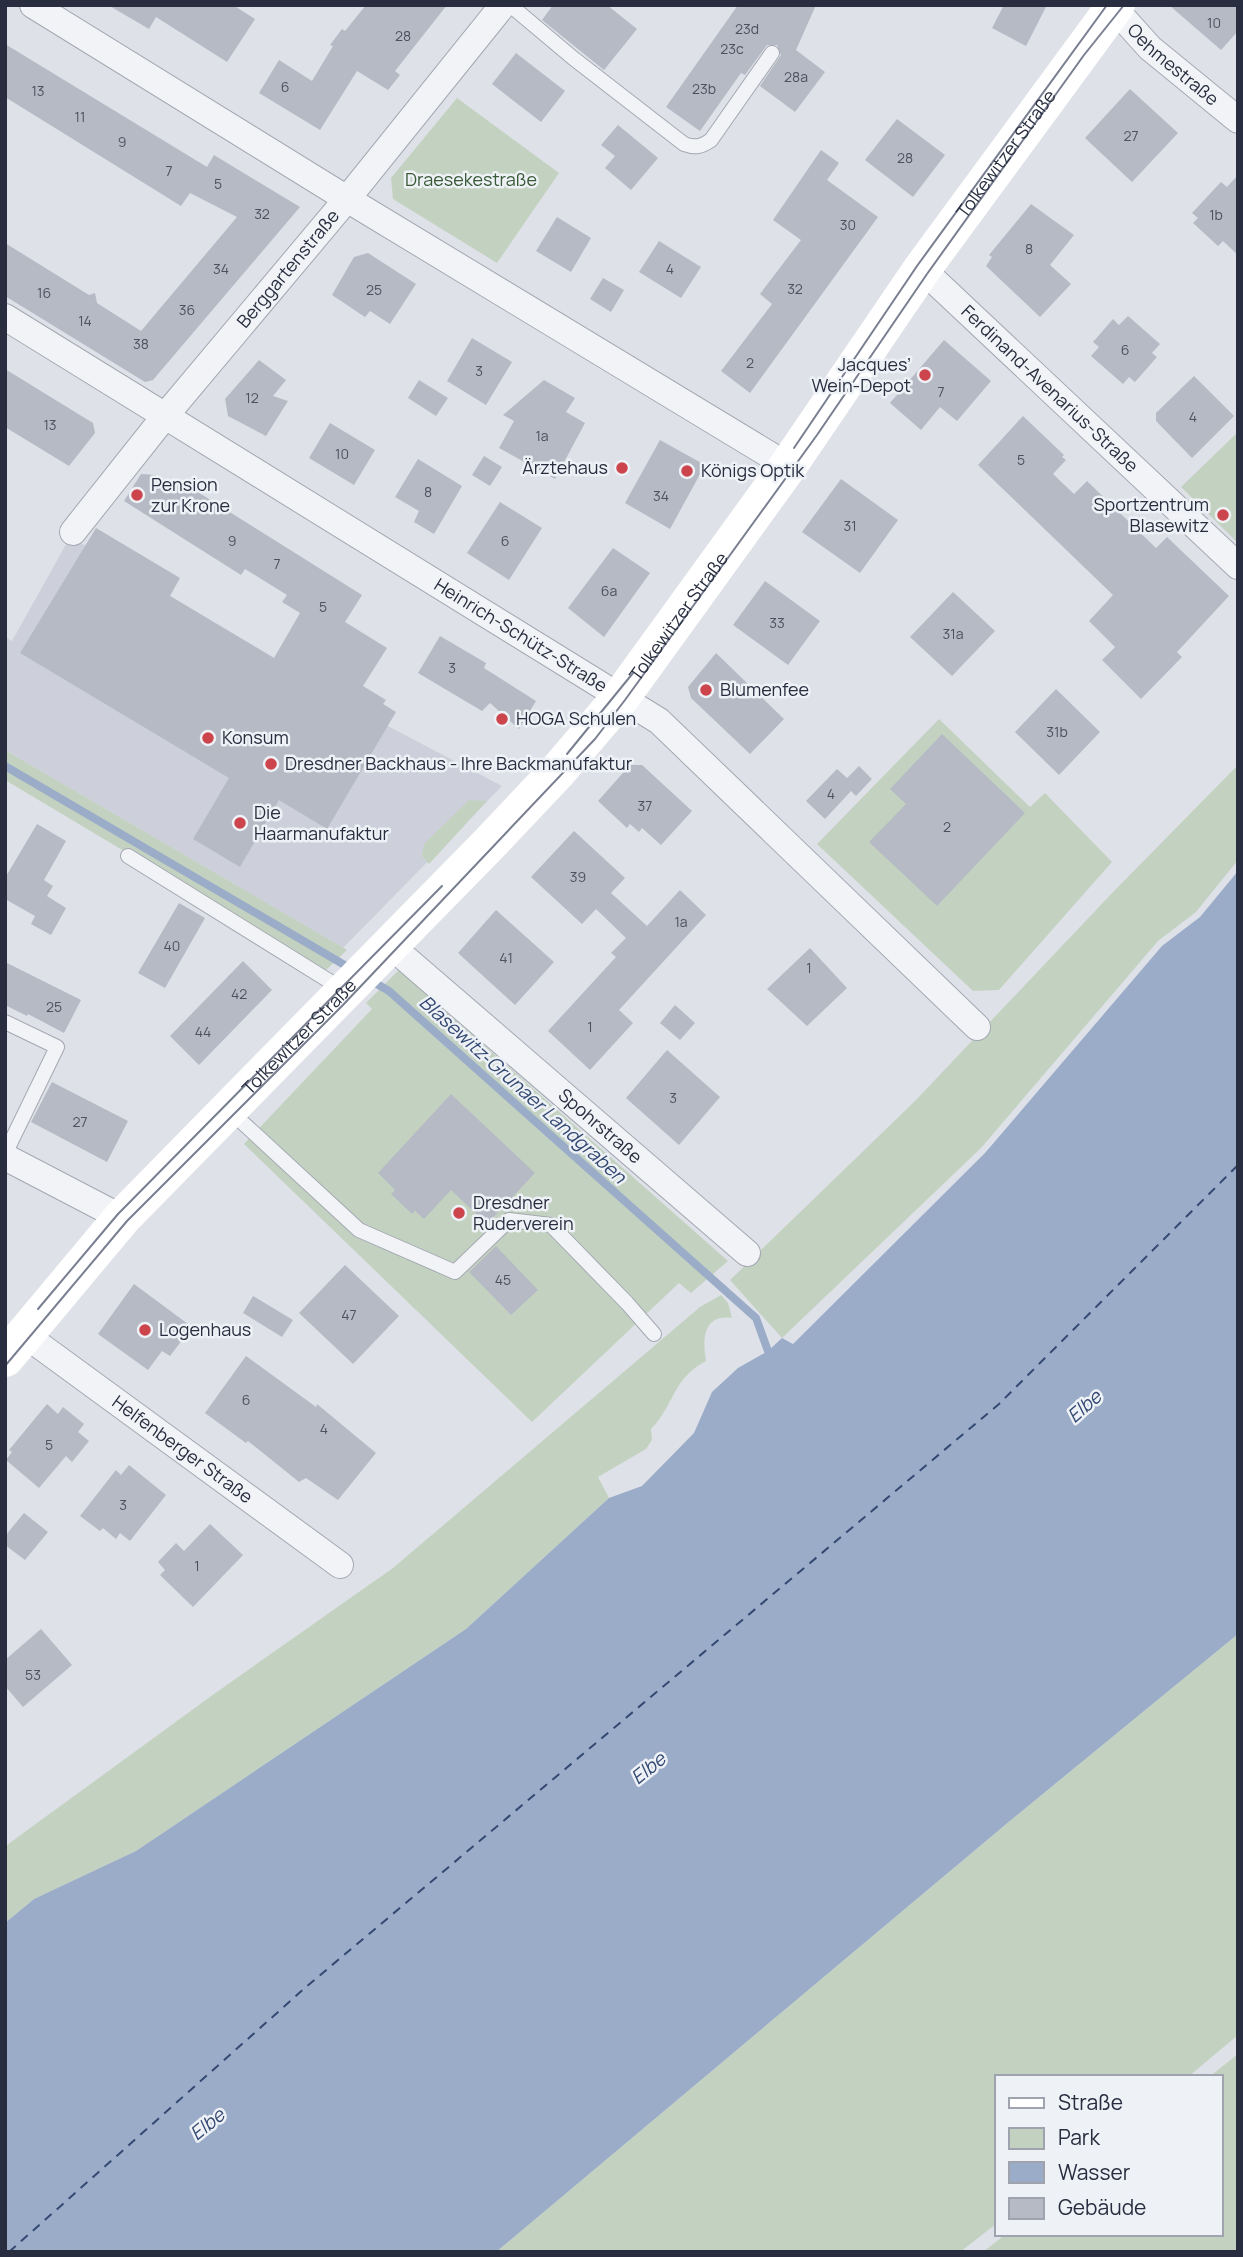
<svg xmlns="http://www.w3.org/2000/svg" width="1243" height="2257" font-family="Manrope,sans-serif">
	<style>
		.built { fill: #cdd0da }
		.green { fill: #c3d2c0 }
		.water { fill: #9aacc8 }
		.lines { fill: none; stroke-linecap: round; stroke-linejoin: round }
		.stream { stroke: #9aacc8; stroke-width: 8 }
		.ferry { stroke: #334972; stroke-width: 2; stroke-dasharray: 9 7; stroke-linecap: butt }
		.building { fill: #b6bac5 }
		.service-casing { stroke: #a4a8b2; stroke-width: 16 }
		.minor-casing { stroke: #a4a8b2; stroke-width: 28 }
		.service { stroke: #f1f3f6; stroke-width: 14 }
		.minor { stroke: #f1f3f6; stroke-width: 26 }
		.secondary { stroke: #fff; stroke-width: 38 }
		.tram { stroke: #797f91; stroke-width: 2 }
		.poi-dot { fill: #cc454c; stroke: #eef1f6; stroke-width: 2.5 }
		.labels { text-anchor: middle; stroke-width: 5; stroke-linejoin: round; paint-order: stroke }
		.number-label { font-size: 14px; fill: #4c5160 }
		.street-label { font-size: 18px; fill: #282e3f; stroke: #eef1f6 }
		.park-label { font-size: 18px; fill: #395a36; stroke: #eef1f6 }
		.poi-label { font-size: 18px; fill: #282e3f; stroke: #eef1f6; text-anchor: start }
		.water-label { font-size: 19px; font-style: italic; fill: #334972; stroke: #eef1f6 }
	</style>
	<rect width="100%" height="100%" fill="#dfe1e8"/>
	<!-- built -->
	<path class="built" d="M69,539l16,6 303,181 114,60 -159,162 -338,-198v-113l7,4z"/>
	<!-- green -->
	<g class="green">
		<path d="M457,98l102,75 -62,90 -104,-64 -2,-21z"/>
		<path d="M1238,432v111l-57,-56z"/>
		<path d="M939,719l91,88 15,-14 67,69 -113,128 -26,1 -156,-147z"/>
		<path d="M5,750l342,200 -22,21 -320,-191z"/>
		<path d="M1238,765v95l-42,52 -38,29 -177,207 -199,190 -52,-58 185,-179 199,-210z"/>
		<path d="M469,800l18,1 -58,63 -7,-8 2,-12z"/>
		<path d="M399,970l329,291 -37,32 -12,-10 -147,139 -288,-278 128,-135 -6,-6z"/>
		<path d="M721,1295l7,8 4,15c-28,-4 -30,20 -26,43 -35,19 -30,42 -55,68l1,11 -6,9 -48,28 11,21 -143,131 -330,222 -102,48 -29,24v-76l6,-5 203,-148 179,-126 307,-261z"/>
		<path d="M1238,1634v401l-50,42 -9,-3 -3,3h-180v147l-36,28h-464l515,-432z"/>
		<path d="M1238,2054v198h-255l23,-18h214v-157h-11z"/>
	</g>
	<!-- water -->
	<path class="water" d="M1238,871v763l-227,186 -515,432h-491v-329l29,-24 102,-48 330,-222 143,-131 33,-12 52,-53 18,-41 26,-24 30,-17 14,-13 11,6 192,-191 177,-207 38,-29z"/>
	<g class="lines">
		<!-- stream -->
		<g class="stream">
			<path d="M5,766l348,204"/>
			<path d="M370,980l19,11 367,327 12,33 6,7"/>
		</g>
		<!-- ferry -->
		<path class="ferry" d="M9,2252l297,-265 693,-583 239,-239"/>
	</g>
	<!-- building -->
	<g class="building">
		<path d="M108,5h125l22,14 -28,43 -71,-45 -7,12z"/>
		<path d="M366,5h81l-52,66 5,4 -12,15 -31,-19 -37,59 -61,-37 20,-33 33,21 21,-35 -3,-1 12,-16 3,2z"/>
		<path d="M553,5h54l30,24 -33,41 -62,-50z"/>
		<path d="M738,5h78l-20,45 29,22 -30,40 -35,-26 21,-31 -4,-10h-10l-22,30 -4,-2 -41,58 -34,-24z"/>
		<path d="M1004,5h43l-21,41 -34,-18z"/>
		<path d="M1169,5h69v26l-17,19z"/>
		<path d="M5,44l202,123 7,-12 86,52 -147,173 -8,2 -140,-86v-53l84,52 6,-2 2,10 44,28 96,-114 -47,-24 -9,13 -176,-109z"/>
		<path d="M516,53l49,38 -24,31 -49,-38z"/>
		<path d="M1130,89l48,44 -46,49 -47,-44z"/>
		<path d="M897,119l48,36 -32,42 -48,-37z"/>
		<path d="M618,125l40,33 -27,32 -26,-22 10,-12 -14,-11z"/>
		<path d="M821,150l18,13 -12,17 51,37 -128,176 -29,-22 51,-67 -12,-10 41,-54 -28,-20z"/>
		<path d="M1238,175v80l-15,-14 -5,5 -25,-23 5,-5 -6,-5 29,-31 6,5z"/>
		<path d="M1031,204l43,31 -24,30 21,19 -31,33 -54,-51 6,-9 -3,-2z"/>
		<path d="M557,217l34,21 -20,34 -35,-21z"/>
		<path d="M659,241l42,26 -20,31 -42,-26z"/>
		<path d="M368,253l48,31 -26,40 -20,-13 -5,6 -33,-22 22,-38z"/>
		<path d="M603,278l21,12 -13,22 -21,-13z"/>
		<path d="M1128,316l32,28 -8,9 5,4 -22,25 -6,-5 -6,7 -32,-28 8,-9 -6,-5 20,-23 6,6z"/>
		<path d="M472,338l40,24 -26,43 -39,-24z"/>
		<path d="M944,340l47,41 -34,40 -17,-14 -19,23 -31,-27z"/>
		<path d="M259,360l27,20 -13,16 15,5 -22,35 -38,-20 -3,-17z"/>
		<path d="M5,369l88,54 2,10 -26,33 -64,-39z"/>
		<path d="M1194,376l40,40 -42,42 -36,-37v-8z"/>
		<path d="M419,380l29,18 -12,18 -28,-18z"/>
		<path d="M544,380l31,18 -9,14 19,11 -30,56 -56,-31 15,-27 -11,-6z"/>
		<path d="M1023,416l41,39 -2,2 4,3 -13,14 21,20 13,-13 69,67 11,-11 62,59 -52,56 5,5 -41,42 -39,-39 13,-13 -26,-26 24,-26 -135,-130z"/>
		<path d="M330,423l45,27 -21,35 -45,-27z"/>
		<path d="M660,440l45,25 -35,64 -45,-26z"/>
		<path d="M484,456l18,11 -12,19 -18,-11z"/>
		<path d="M418,459l44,27 -28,48 -20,-12 5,-11 -24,-14z"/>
		<path d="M141,474l14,1 10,7 12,-3 185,116 -17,27 42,26 -24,38 23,14 -3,4 13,8 -69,117 -48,-29 -39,67 -47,-28 36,-61 -209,-125 76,-125 84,50 -10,18 104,62 26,-45 -18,-11 5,-7 -42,-26 -4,6 -117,-74z"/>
		<path d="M841,479l57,41 -38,53 -58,-41z"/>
		<path d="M500,502l42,26 -33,52 -42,-27z"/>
		<path d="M613,548l37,25 -46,64 -36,-29z"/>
		<path d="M765,581l55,40 -32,44 -55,-40z"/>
		<path d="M953,592l42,39 -43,45 -42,-39z"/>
		<path d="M440,636l46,27 -2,5 52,33 -17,28 -29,-26 -8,8 -64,-38z"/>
		<path d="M716,653l68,66 -34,35 -59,-56 -3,-11z"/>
		<path d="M1056,689l44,43 -41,43 -44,-43z"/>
		<path d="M942,734l83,79 -88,93 -68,-64 37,-38 -16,-15z"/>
		<path d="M630,765h12l50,46 -31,34 -19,-17 -3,4 -9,-8 -3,4 -29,-27z"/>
		<path d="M859,766l13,13 -16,17 -5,-5 -26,28 -19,-18 31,-32 10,9z"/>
		<path d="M37,824l29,17 -22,39 9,6 -6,10 19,12 -15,27 -20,-11 4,-8 -30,-17v-21z"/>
		<path d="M574,831l51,47 -14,15 36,33 33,-36 26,25 -87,95 14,13 -43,47 -42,-39 68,-74 -5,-4 15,-15 -30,-29 -14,15 -51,-47z"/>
		<path d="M179,903l26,15 -40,70 -27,-15z"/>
		<path d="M496,910l58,52 -39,43 -57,-52z"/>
		<path d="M810,948l37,40 -40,38 -40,-37z"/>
		<path d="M243,961l29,29 -73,75 -29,-29z"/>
		<path d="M5,962l76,38 -17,33 -36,-19 -1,2 -22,-11z"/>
		<path d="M675,1005l20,18 -15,17 -20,-17z"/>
		<path d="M667,1050l53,47 -41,48 -53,-47z"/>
		<path d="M52,1082l76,39 -21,41 -76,-40z"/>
		<path d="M451,1094l84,79 -48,51 -36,-34 -27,29 -9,-8 -3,3 -21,-20 4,-4 -17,-17z"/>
		<path d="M496,1246l42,44 -27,25 -42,-43z"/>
		<path d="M345,1265l54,51 -46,48 -54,-51z"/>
		<path d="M134,1284l58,43 -22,29 -8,-5 -14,19 -50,-36z"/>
		<path d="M253,1296l40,24 -11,17 -39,-24z"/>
		<path d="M246,1356l70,51 1,-3 59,49 -38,47 -32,-22 -7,4 -51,-41 -2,2 -41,-30z"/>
		<path d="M47,1404l11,10 5,-7 21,17 -6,8 11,9 -17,21 -6,-6 -27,32 -33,-28 6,-8 -3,-2z"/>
		<path d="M129,1465l37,30 -36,46 -10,-8 -4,6 -13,-11 -3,3 -20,-15 36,-46 5,5z"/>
		<path d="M24,1513l24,19 -23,28 -20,-15v-9z"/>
		<path d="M210,1524l33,31 -50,52 -33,-32 5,-5 -7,-8 18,-19 8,8z"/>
		<path d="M41,1629l31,36 -49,42 -18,-21v-26z"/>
	</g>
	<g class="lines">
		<defs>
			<g id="service">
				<path d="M510,5l63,53 111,86c11,4 17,3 27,-4l61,-87"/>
				<path d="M128,856l214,133"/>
				<path d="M5,1022l52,25 -52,107"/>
				<path d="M230,1111l129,119 96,42 54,-52 42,5 76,78 27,31"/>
			</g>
			<g id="minor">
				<path d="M33,5l314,194 441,267"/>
				<path id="s1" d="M1114,8l36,40 88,72"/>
				<path id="s2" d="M922,269l316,297"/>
				<path id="s3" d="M5,317l654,404 318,306"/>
				<path id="s4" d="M73,532l92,-116 182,-217 156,-194"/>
				<path id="s5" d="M391,946l356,307"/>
				<path d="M5,1157l117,61"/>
				<path id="s6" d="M24,1334l316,231"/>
			</g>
		</defs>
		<!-- service casing -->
		<use href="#service" class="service-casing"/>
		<!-- minor casing -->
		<use href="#minor" class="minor-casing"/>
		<!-- service -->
		<use href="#service" class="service"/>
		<!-- minor -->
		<use href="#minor" class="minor"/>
		<!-- secondary -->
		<path class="secondary" id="s7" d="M5,1358l117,-140 368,-375 68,-72 63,-74 167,-231 134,-197 194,-264"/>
		<!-- tram -->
		<g class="tram">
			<path d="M794,448l123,-182 190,-261"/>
			<path d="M567,754l66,-81"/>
			<path d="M38,1309l80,-95 324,-328"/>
			<path d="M5,1366l122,-145 215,-215 253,-267 30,-39 192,-265 110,-161 157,-219 40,-50"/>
		</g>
	</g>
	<!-- markers -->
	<g class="poi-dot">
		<circle cx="925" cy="375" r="7"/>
		<circle cx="622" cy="468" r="7"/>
		<circle cx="687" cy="471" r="7"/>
		<circle cx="137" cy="495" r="7"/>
		<circle cx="1223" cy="515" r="7"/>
		<circle cx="706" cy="690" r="7"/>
		<circle cx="502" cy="719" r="7"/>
		<circle cx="208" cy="738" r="7"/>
		<circle cx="271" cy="764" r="7"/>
		<circle cx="240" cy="823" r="7"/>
		<circle cx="459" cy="1213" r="7"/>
		<circle cx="145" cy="1330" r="7"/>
	</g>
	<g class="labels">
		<!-- number labels -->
		<g class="number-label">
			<text x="1214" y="28">10</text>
			<text x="747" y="34">23d</text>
			<text x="403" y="41">28</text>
			<text x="732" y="54">23c</text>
			<text x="796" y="82">28a</text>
			<text x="285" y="92">6</text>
			<text x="704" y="94">23b</text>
			<text x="38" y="96">13</text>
			<text x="80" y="122">11</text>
			<text x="1131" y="141">27</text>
			<text x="122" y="147">9</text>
			<text x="905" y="163">28</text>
			<text x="169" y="176">7</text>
			<text x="218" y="189">5</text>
			<text x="262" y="219">32</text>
			<text x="1216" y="220">1b</text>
			<text x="848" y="230">30</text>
			<text x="1029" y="254">8</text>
			<text x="221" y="274">34</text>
			<text x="670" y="274">4</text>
			<text x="795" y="294">32</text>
			<text x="374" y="295">25</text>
			<text x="44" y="298">16</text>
			<text x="187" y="315">36</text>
			<text x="85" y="326">14</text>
			<text x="141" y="349">38</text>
			<text x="1125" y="355">6</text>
			<text x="750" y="368">2</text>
			<text x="479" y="376">3</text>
			<text x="941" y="397">7</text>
			<text x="252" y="403">12</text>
			<text x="1193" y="422">4</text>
			<text x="50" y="430">13</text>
			<text x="542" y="441">1a</text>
			<text x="342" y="459">10</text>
			<text x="1021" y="465">5</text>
			<text x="428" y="497">8</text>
			<text x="661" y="501">34</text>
			<text x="850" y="531">31</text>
			<text x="232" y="546">9</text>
			<text x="505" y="546">6</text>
			<text x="277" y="569">7</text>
			<text x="609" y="596">6a</text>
			<text x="323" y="612">5</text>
			<text x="777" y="628">33</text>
			<text x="953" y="639">31a</text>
			<text x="452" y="673">3</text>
			<text x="1057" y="737">31b</text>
			<text x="831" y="799">4</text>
			<text x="645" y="811">37</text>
			<text x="947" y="832">2</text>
			<text x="578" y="882">39</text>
			<text x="681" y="927">1a</text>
			<text x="172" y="951">40</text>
			<text x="506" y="963">41</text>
			<text x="809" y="973">1</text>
			<text x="239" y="999">42</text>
			<text x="54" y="1012">25</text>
			<text x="590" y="1032">1</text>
			<text x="203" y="1037">44</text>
			<text x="673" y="1103">3</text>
			<text x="80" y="1127">27</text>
			<text x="503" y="1285">45</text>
			<text x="349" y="1320">47</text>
			<text x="246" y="1405">6</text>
			<text x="324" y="1434">4</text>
			<text x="49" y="1450">5</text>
			<text x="123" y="1510">3</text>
			<text x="197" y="1571">1</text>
			<text x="33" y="1680">53</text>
		</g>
		<!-- street labels -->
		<g class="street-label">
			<text dy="6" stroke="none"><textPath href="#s1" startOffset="82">Oehmestraße</textPath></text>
			<text dy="6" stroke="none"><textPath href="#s7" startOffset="1570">Tolkewitzer Straße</textPath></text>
			<text dy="6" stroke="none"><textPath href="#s4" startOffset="340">Berggartenstraße</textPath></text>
			<text dy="6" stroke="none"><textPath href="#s2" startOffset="175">Ferdinand-Avenarius-Straße</textPath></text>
			<text dy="6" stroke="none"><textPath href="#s7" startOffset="1003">Tolkewitzer Straße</textPath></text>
			<text dy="6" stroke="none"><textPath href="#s3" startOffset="606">Heinrich-Schütz-Straße</textPath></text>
			<text dy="6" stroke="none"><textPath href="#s7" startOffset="436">Tolkewitzer Straße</textPath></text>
			<text dy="6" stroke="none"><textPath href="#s5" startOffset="276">Spohrstraße</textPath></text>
			<text dy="6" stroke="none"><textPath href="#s6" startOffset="196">Helfenberger Straße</textPath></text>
		</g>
		<!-- park labels -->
		<g class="park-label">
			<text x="471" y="186">Draesekestraße</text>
		</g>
		<!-- poi labels -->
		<g class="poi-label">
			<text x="911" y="371" text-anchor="end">Jacques’<tspan x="911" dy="21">Wein-Depot</tspan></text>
			<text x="608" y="474" text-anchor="end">Ärztehaus</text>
			<text x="701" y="477">Königs Optik</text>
			<text x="151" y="491">Pension<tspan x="151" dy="21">zur Krone</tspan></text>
			<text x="1209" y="511" text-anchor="end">Sportzentrum<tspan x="1209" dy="21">Blasewitz</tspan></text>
			<text x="720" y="696">Blumenfee</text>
			<text x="516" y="725">HOGA Schulen</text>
			<text x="222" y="744">Konsum</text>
			<text x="285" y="770">Dresdner Backhaus - Ihre Backmanufaktur</text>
			<text x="254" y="819">Die<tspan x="254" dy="21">Haarmanufaktur</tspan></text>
			<text x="473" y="1209">Dresdner<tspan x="473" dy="21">Ruderverein</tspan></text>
			<text x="159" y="1336">Logenhaus</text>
		</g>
		<!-- water labels -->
		<g class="water-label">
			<text transform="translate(523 1089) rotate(42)" y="7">Blasewitz‐Grunaer Landgraben</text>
			<text transform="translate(1084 1406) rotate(-41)" y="7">Elbe</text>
			<text transform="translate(648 1768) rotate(-39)" y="7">Elbe</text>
			<text transform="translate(207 2124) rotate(-39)" y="7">Elbe</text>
		</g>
	</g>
	<!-- border -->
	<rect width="1243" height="2257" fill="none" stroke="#282e3f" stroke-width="14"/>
	<!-- legend -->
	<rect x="995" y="2075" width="228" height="161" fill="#eef1f6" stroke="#9fa3ad" stroke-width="2"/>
	<rect x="1009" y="2098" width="35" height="10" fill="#ffffff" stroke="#9fa3ad" stroke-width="2"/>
	<text x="1058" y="2110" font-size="21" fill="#282e3f">Straße</text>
	<rect x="1009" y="2128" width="35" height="21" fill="#c3d2c0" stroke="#9fa3ad" stroke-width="2"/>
	<text x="1058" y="2145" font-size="21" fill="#282e3f">Park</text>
	<rect x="1009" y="2162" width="35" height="21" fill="#9aacc8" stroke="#9fa3ad" stroke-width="2"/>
	<text x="1058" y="2180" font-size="21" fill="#282e3f">Wasser</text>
	<rect x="1009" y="2198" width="35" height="21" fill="#b6bac5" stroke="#9fa3ad" stroke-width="2"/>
	<text x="1058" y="2215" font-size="21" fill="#282e3f">Gebäude</text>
</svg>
